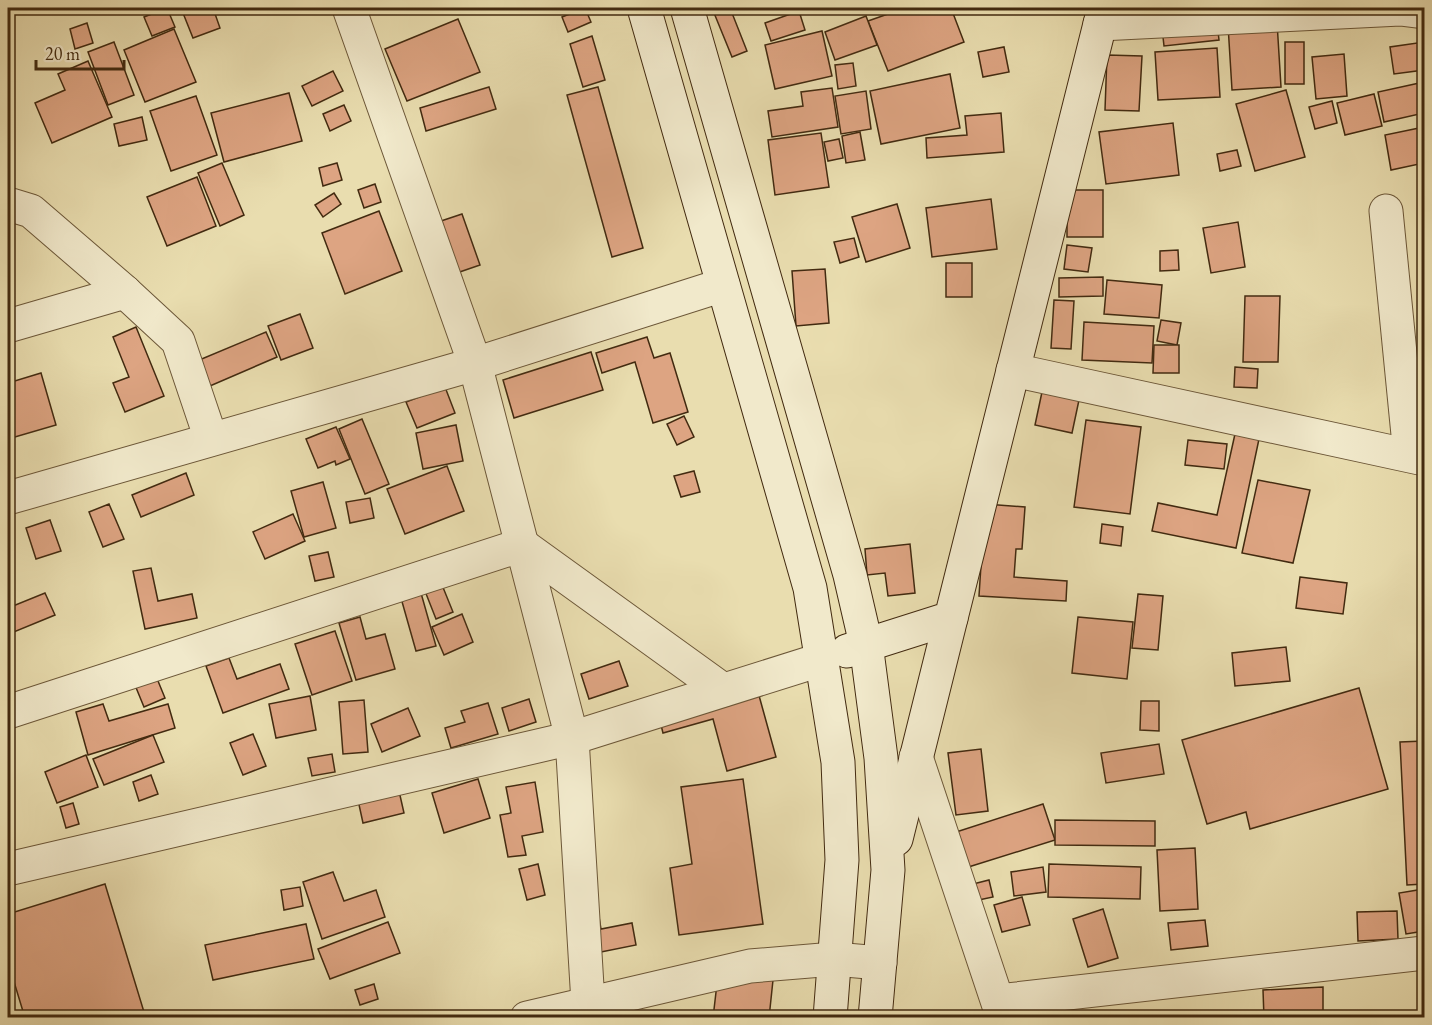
<svg xmlns="http://www.w3.org/2000/svg" width="1432" height="1025" font-family="'EB Garamond',serif">
	<style>
		.building { fill: #dda482; stroke: #422a10; stroke-width: 1.5 }
		.lines { fill: none; stroke-linecap: round; stroke-linejoin: round }
		.street-casing { stroke: #6c5738; stroke-width: 35 }
		.secondary-casing { stroke: #422a10; stroke-width: 35 }
		.street { stroke: #f1e9cb; stroke-width: 33 }
		.secondary { stroke: #f1e9cb; stroke-width: 33 }
	</style>
	<rect width="100%" height="100%" fill="#e9ddaf"/>
	<filter id="stains"><feTurbulence type="fractalNoise" baseFrequency=".00333" numOctaves="4"/><feColorMatrix values="0 0 0 0 .2 0 0 0 0 .09 0 0 0 0 .02 0 0 0 .5 -.17"/></filter>
	<radialGradient id="worn" r=".72"><stop offset=".6" stop-color="#630" stop-opacity="0"/><stop offset="1" stop-color="#630" stop-opacity=".3"/></radialGradient>
	<!-- building -->
	<g class="building">
		<path d="M167,8l8,19 -23,9 -8,-19z"/>
		<path d="M181,8h32l7,20 -27,10z"/>
		<path d="M585,8l6,14 -23,10 -6,-15z"/>
		<path d="M712,8h35l-15,5 15,38 -15,6z"/>
		<path d="M905,8h46l13,34 -76,29 -20,-50z"/>
		<path d="M799,11l6,19 -34,11 -6,-18z"/>
		<path d="M866,16l11,29 -42,15 -10,-28z"/>
		<path d="M458,19l22,53 -73,29 -22,-52z"/>
		<path d="M1217,22l2,18 -55,6 -2,-18z"/>
		<path d="M1277,22l4,65 -49,3 -4,-65z"/>
		<path d="M87,23l6,20 -18,6 -5,-20z"/>
		<path d="M174,29l22,53 -51,20 -21,-52z"/>
		<path d="M822,31l10,45 -57,13 -10,-44z"/>
		<path d="M592,36l13,44 -22,7 -13,-43z"/>
		<path d="M114,42l20,53 -26,10 -20,-53z"/>
		<rect x="1285" y="42" width="19" height="42"/>
		<path d="M1424,42v28l-30,4 -4,-27z"/>
		<path d="M1004,47l5,25 -26,5 -5,-25z"/>
		<path d="M1217,48l3,49 -62,3 -3,-48z"/>
		<path d="M1344,54l3,42 -31,3 -4,-42z"/>
		<path d="M1107,55l35,1 -3,55 -34,-1z"/>
		<path d="M88,61l24,56 -60,26 -17,-40 30,-13 -7,-16z"/>
		<path d="M853,63l3,23 -18,3 -3,-24z"/>
		<path d="M333,71l10,20 -31,15 -10,-20z"/>
		<path d="M950,74l10,54 -79,16 -11,-53z"/>
		<path d="M1424,82v31l-40,9 -6,-30z"/>
		<path d="M489,87l7,22 -70,22 -6,-23z"/>
		<path d="M598,87l45,161 -31,9 -45,-162z"/>
		<path d="M832,88l6,39 -66,10 -4,-26 35,-5 -2,-14z"/>
		<path d="M1286,90l19,67 -50,14 -19,-67z"/>
		<path d="M866,91l5,38 -30,5 -6,-38z"/>
		<path d="M289,93l13,48 -78,21 -13,-49z"/>
		<path d="M1374,94l8,32 -37,9 -8,-32z"/>
		<path d="M196,96l21,59 -46,16 -21,-60z"/>
		<path d="M1332,101l5,22 -22,6 -6,-22z"/>
		<path d="M344,105l7,16 -21,10 -7,-17z"/>
		<path d="M1001,113l3,39 -77,6 -1,-20 41,-3 -2,-19z"/>
		<path d="M142,117l5,23 -28,6 -5,-22z"/>
		<path d="M1173,123l6,52 -73,9 -7,-52z"/>
		<path d="M1424,127v36l-33,7 -6,-35z"/>
		<path d="M860,132l5,28 -19,3 -4,-27z"/>
		<path d="M821,133l8,54 -54,8 -7,-55z"/>
		<path d="M839,139l4,19 -15,3 -4,-19z"/>
		<path d="M1237,150l4,16 -21,5 -3,-17z"/>
		<path d="M222,163l22,52 -24,11 -22,-53z"/>
		<path d="M337,163l5,17 -19,6 -4,-18z"/>
		<path d="M197,177l19,49 -49,20 -20,-49z"/>
		<path d="M375,184l6,18 -17,6 -6,-18z"/>
		<rect x="1067" y="190" width="36" height="47"/>
		<path d="M334,193l7,11 -18,13 -8,-12z"/>
		<path d="M991,199l6,50 -65,8 -6,-49z"/>
		<path d="M897,204l13,44 -44,14 -14,-45z"/>
		<path d="M379,211l23,60 -57,23 -23,-61z"/>
		<path d="M462,214l18,51 -32,11 -16,-52z"/>
		<path d="M1238,222l7,45 -34,6 -8,-45z"/>
		<path d="M854,238l5,19 -19,6 -6,-21z"/>
		<path d="M1067,245l25,3 -4,24 -24,-3z"/>
		<path d="M1178,250l1,20 -19,1v-20z"/>
		<rect x="946" y="263" width="26" height="34"/>
		<path d="M825,269l4,54 -33,3 -4,-55z"/>
		<path d="M1103,277v19l-44,1v-19z"/>
		<path d="M1107,280l55,5 -3,33 -55,-4z"/>
		<path d="M1245,296h35l-2,66h-35z"/>
		<path d="M1054,300l20,1 -3,48 -20,-1z"/>
		<path d="M300,314l13,34 -32,12 -13,-34z"/>
		<path d="M1161,320l20,3 -4,22 -20,-4z"/>
		<path d="M1084,322l70,4 -2,37 -70,-3z"/>
		<path d="M136,327l28,69 -39,16 -12,-29 16,-6 -16,-40z"/>
		<path d="M266,332l11,25 -81,35 -11,-26z"/>
		<path d="M647,337l7,21 16,-5 18,59 -35,11 -18,-61 -33,11 -6,-20z"/>
		<path d="M1154,345h25v28h-26z"/>
		<path d="M591,352l12,38 -89,28 -11,-38z"/>
		<path d="M1235,367l23,2 -1,19 -23,-1z"/>
		<path d="M41,373l15,52 -48,14v-56z"/>
		<path d="M445,387l10,26 -38,15 -11,-26z"/>
		<path d="M1042,392l37,8 -7,33 -37,-8z"/>
		<path d="M684,416l10,21 -17,8 -10,-21z"/>
		<path d="M362,419l27,65 -24,10 -26,-65z"/>
		<path d="M1086,420l55,7 -11,87 -56,-7z"/>
		<path d="M456,425l7,36 -40,8 -7,-36z"/>
		<path d="M336,427l14,32 -14,6 -1,-4 -17,7 -12,-29z"/>
		<path d="M1235,434l24,5 -23,109 -84,-17 6,-28 59,12z"/>
		<path d="M1188,440l39,4 -3,25 -39,-4z"/>
		<path d="M447,466l17,45 -59,23 -18,-45z"/>
		<path d="M694,471l6,21 -19,5 -7,-21z"/>
		<path d="M186,473l8,22 -53,22 -9,-22z"/>
		<path d="M1258,480l52,10 -17,73 -51,-10z"/>
		<path d="M323,482l13,46 -32,9 -13,-46z"/>
		<path d="M370,498l4,20 -24,5 -4,-21z"/>
		<path d="M109,504l15,35 -21,8 -14,-35z"/>
		<path d="M985,504l40,3 -3,42h-6l-2,28 53,4 -1,20 -87,-5z"/>
		<path d="M293,514l12,27 -40,18 -12,-27z"/>
		<path d="M50,520l11,31 -25,8 -10,-31z"/>
		<path d="M1102,524l21,3 -2,19 -21,-3z"/>
		<path d="M910,544l5,49 -27,3 -3,-23 -18,2 -2,-26z"/>
		<path d="M328,552l6,25 -19,4 -6,-25z"/>
		<path d="M151,568l7,33 34,-7 5,24 -52,11 -12,-58z"/>
		<path d="M1300,577l47,6 -4,31 -47,-6z"/>
		<path d="M440,580l13,32 -17,7 -13,-33z"/>
		<path d="M419,586l17,60 -20,5 -17,-60z"/>
		<path d="M45,593l10,22 -46,19 -1,-26z"/>
		<path d="M1138,594l25,2 -5,54 -26,-2z"/>
		<path d="M462,614l11,28 -29,13 -12,-28z"/>
		<path d="M360,617l6,22 19,-5 10,35 -39,11 -17,-57z"/>
		<path d="M1078,617l55,5 -6,57 -55,-6z"/>
		<path d="M335,631l17,50 -40,14 -17,-51z"/>
		<path d="M1286,647l4,34 -55,5 -3,-33z"/>
		<path d="M229,658l8,21 43,-15 9,25 -66,24 -17,-47z"/>
		<path d="M619,661l9,25 -39,13 -8,-25z"/>
		<path d="M151,664l14,34 -21,9 -14,-34z"/>
		<path d="M755,681l21,76 -49,14 -14,-52 -50,14 -6,-24z"/>
		<path d="M1359,688l29,101 -138,40 -4,-17 -39,12 -25,-84z"/>
		<path d="M310,696l6,34 -40,8 -7,-34z"/>
		<path d="M529,699l7,23 -27,9 -7,-23z"/>
		<path d="M364,700l4,52 -25,2 -4,-52z"/>
		<path d="M1141,701h18v30l-19,-1z"/>
		<path d="M488,703l10,31 -47,14 -6,-20 20,-6 -4,-11z"/>
		<path d="M103,704l6,17 59,-17 7,24 -87,27 -12,-43z"/>
		<path d="M408,708l12,28 -38,16 -11,-28z"/>
		<path d="M253,734l13,32 -23,9 -13,-32z"/>
		<path d="M153,735l11,27 -60,23 -11,-26z"/>
		<path d="M1424,741v143l-17,1 -7,-143z"/>
		<path d="M1159,744l5,30 -58,9 -5,-30z"/>
		<path d="M981,749l7,62 -32,4 -8,-62z"/>
		<path d="M332,754l3,18 -23,4 -4,-18z"/>
		<path d="M86,755l12,32 -41,16 -12,-31z"/>
		<path d="M151,775l7,19 -19,7 -6,-19z"/>
		<path d="M478,779l12,39 -46,15 -12,-40z"/>
		<path d="M743,779l20,145 -84,11 -9,-67 22,-4 -11,-77z"/>
		<path d="M535,782l8,50 -21,4 4,19 -18,2 -8,-42 11,-2 -5,-26z"/>
		<path d="M399,791l5,22 -41,10 -5,-23z"/>
		<path d="M73,803l6,21 -13,4 -6,-21z"/>
		<path d="M1043,804l12,36 -93,29 -12,-35z"/>
		<path d="M1055,820l100,1v25l-100,-1z"/>
		<path d="M1195,848l3,61 -38,2 -3,-61z"/>
		<path d="M538,864l7,31 -18,5 -8,-31z"/>
		<path d="M1049,864l92,3 -1,32 -92,-2z"/>
		<path d="M1043,867l3,25 -32,4 -3,-24z"/>
		<path d="M333,872l11,29 32,-11 9,27 -63,22 -19,-57z"/>
		<path d="M989,880l4,17 -24,5 -4,-16z"/>
		<path d="M105,884l39,128 -16,6h-103l-17,-56v-48z"/>
		<path d="M300,887l3,19 -19,4 -3,-20z"/>
		<path d="M1424,889v42l-18,3 -7,-41z"/>
		<path d="M1022,897l8,28 -28,7 -8,-27z"/>
		<path d="M596,899l5,30 31,-6 4,22 -55,11z"/>
		<path d="M1103,909l15,49 -30,9 -15,-48z"/>
		<path d="M1397,911l1,28 -40,2 -1,-29z"/>
		<path d="M1205,920l3,26 -37,4 -3,-27z"/>
		<path d="M388,922l12,31 -70,26 -12,-30z"/>
		<path d="M306,924l8,35 -101,21 -8,-35z"/>
		<path d="M718,975l55,5 -4,38h-56z"/>
		<path d="M374,984l4,15 -18,6 -5,-15z"/>
		<path d="M1323,987v31h-59l-1,-28z"/>
	</g>
	<g class="lines">
		<defs>
			<g id="street">
				<path d="M349,8l126,356 97,374 16,265"/>
				<path d="M1100,24l300,-15 24,3"/>
				<path d="M8,204l23,7 94,81 53,49 33,98"/>
				<path d="M1386,211l24,244"/>
				<path d="M8,326l117,-34"/>
				<path d="M1013,370l411,89"/>
				<path d="M8,498l467,-134 248,-79"/>
				<path d="M8,712l514,-167 201,145"/>
				<path d="M916,757l87,261"/>
				<path d="M8,869l564,-131 251,-79"/>
				<path d="M998,1001l426,-48"/>
				<path d="M527,1018l223,-52 84,-7 46,4"/>
			</g>
			<g id="secondary">
				<path d="M644,8l166,580 28,174 4,98 -12,158"/>
				<path d="M687,8l163,567 16,69 15,114 7,112 -13,148"/>
				<path d="M847,651l104,-33 153,-610"/>
				<path d="M896,839l55,-221"/>
			</g>
		</defs>
		<!-- street casing -->
		<use href="#street" class="street-casing"/>
		<!-- secondary casing -->
		<use href="#secondary" class="secondary-casing"/>
		<!-- street -->
		<use href="#street" class="street"/>
		<!-- secondary -->
		<use href="#secondary" class="secondary"/>
	</g>
	<!-- margin -->
	<rect width="1432" height="1025" fill="none" stroke="#e9ddaf" stroke-width="30"/>
	<rect x="9" y="9" width="1414" height="1007" fill="none" stroke="#422a10" stroke-width="3"/>
	<rect x="15" y="15" width="1402" height="995" fill="none" stroke="#422a10" stroke-width="1.5"/>
	<!-- scale -->
	<path d="M36 60v9h88v-9" fill="none" stroke="#422a10" stroke-width="3"/>
	<text x="45" y="60" font-size="18" fill="#422a10" stroke="#f1e9cb" stroke-width="4.5" paint-order="stroke">20 m</text>
	<rect width="100%" height="100%" filter="url(#stains)"/>
	<rect width="100%" height="100%" fill="url(#worn)"/>
</svg>
